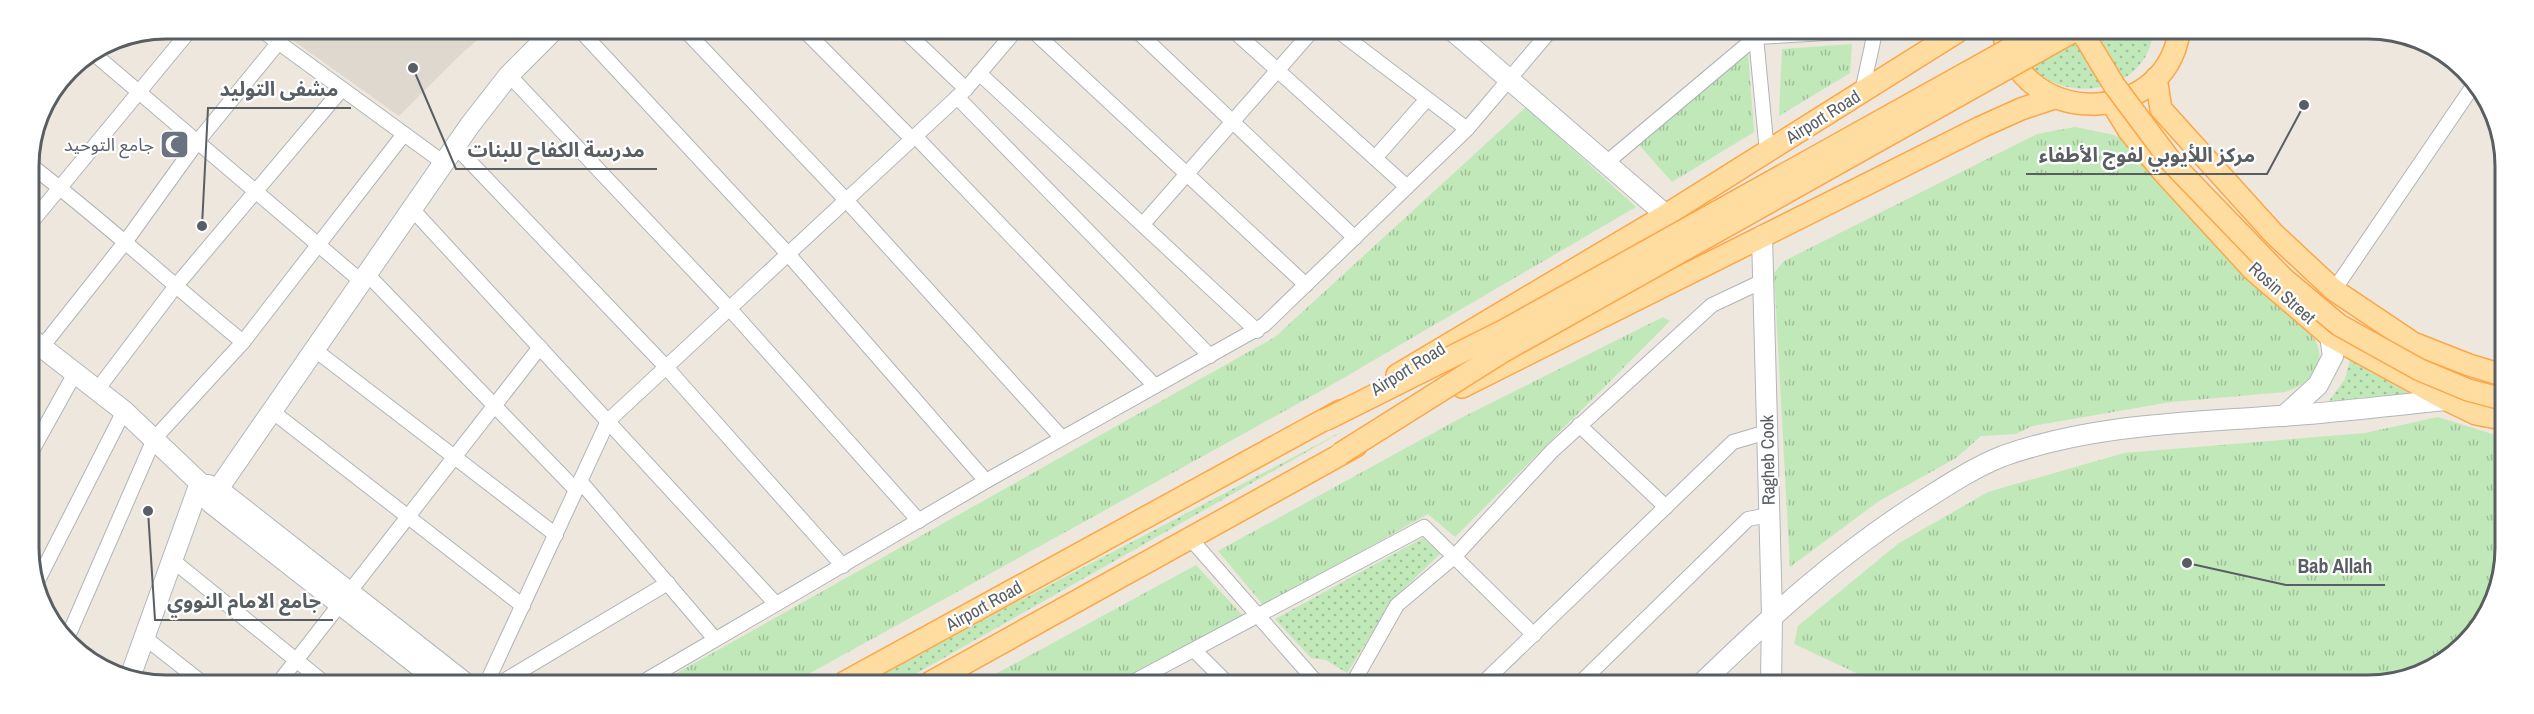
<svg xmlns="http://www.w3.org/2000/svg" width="2534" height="714" font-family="'Archivo Narrow','Noto Sans Arabic',sans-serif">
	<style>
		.education { fill: #dfd8cf }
		.grass { fill: url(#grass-dots) }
		.park { fill: url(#park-tufts) }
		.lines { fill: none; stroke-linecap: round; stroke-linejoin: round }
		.street-casing { stroke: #b0b4b8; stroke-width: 16 }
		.secondary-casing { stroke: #b1b7bc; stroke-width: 22 }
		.primary-casing { stroke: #fea546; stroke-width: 24 }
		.street { stroke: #fff; stroke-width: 14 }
		.secondary { stroke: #fff; stroke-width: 20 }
		.primary { stroke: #ffdda1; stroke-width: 21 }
		.primary-bridge-casing { stroke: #fea546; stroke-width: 24; stroke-linecap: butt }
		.primary-bridge { stroke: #ffdda1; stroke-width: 21 }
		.labels { text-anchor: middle; stroke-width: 4.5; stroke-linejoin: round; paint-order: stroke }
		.street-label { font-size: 18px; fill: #585e62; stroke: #fff }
		.worship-label { font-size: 18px; fill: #5b616d; stroke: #fff; text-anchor: end }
		.rim { fill: none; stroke: #585e62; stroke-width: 3 }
		.leader { fill: none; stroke: #585e62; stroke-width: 2 }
		.callout-dot { fill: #585e62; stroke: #fff; stroke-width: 2 }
		.callout-label { font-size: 20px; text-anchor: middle; font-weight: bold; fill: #585e62; stroke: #fff; stroke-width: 4.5; stroke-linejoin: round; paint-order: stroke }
	</style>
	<defs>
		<pattern id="grass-dots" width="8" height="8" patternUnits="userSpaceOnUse" patternTransform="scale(1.5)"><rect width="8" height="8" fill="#c1e8b8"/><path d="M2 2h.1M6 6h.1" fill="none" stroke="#a0bf99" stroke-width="1.8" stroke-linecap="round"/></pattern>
		<pattern id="park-tufts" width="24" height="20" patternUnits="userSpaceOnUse" patternTransform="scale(1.5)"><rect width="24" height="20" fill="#c1e8b8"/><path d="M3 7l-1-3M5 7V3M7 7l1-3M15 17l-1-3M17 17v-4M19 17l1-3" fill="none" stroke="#a0bf99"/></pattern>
	</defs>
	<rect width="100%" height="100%" fill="#ede7de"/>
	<!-- education -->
	<path class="education" d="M277,29h213l-31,27 -60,60z"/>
	<!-- grass -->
	<g class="grass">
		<path d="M2015,32l138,1c-6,55 -77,72 -116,39 -12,-10 -17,-25 -22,-40z"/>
		<path d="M2350,360l64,36 -88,9 19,-26z"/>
		<path d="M1347,429l-446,253h-31l132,-72z"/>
		<path d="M1423,538l17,16 -46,44 -47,75 -21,-13 -15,-2 -36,-39z"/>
	</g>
	<!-- park -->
	<g class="park">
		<path d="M1852,44l-2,29 -71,43 3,-67z"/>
		<path d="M1748,52l6,80 -82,50 -33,-37z"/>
		<path d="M1526,107l110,100 -308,180 -534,295h-133l614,-345z"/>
		<path d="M2075,127l39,8 10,5c51,57 100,116 157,168 12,11 33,22 37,39 7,25 -13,38 -33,45l-114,10 -139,24 -16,8 -35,2 -25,22 -77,43 -89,66 -16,-294 10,-12 253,-127z"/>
		<path d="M1663,317l7,4 -215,216 -27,-23 -164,92 -46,-55 239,-131z"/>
		<path d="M2438,417l64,20 -1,146 -43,69 -82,33 -496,-1 -86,-40 4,-18 101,-83 89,-51 136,-39 241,-20z"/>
		<path d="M1196,565l49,53 -124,65h-142z"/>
	</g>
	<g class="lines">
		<defs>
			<g id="street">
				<path d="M260,29l184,134"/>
				<path d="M579,29l209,225 198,227"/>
				<path d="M685,30l161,170 216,238"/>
				<path d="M804,30l108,109"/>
				<path d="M904,30l62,59"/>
				<path d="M1032,30l274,255"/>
				<path d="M1136,30l219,208"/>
				<path d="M1234,31l173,156"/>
				<path d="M1338,31l129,98"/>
				<path d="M1753,32l3,5 11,115"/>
				<path d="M93,53l269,229"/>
				<path d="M979,73l278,258"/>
				<path d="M509,75l220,233 190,213"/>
				<path d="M1862,92l13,-60"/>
				<path d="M957,97l253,259"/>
				<path d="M915,136l240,250"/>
				<path d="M455,146l211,221 177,199"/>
				<path d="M1375,158l52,-59"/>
				<path d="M1606,163l150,-126 88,-5"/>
				<path d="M29,164c74,56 141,119 214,178"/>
				<path d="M412,209l364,395"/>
				<path d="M1143,224l169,-193"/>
				<path d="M29,225l162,-196"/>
				<path d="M367,274l209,216"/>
				<path d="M2334,290l141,-207"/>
				<path d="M42,347l84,-106 72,-100 81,-99"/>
				<path d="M315,350l241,185"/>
				<path d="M97,390l78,-103 167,-198"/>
				<path d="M273,412l250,194"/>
				<path d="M1579,425l87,82"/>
				<path d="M30,454l44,-79"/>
				<path d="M580,481l135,158"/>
				<path d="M1189,537l128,146"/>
				<path d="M171,559l151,122"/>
				<path d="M36,584l88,-173"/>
				<path d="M144,637l56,44"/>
				<path d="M66,641l88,-202 89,-97 161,-208"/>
				<path d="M1194,650l33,33"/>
				<path d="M280,681l260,-334"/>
				<path d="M487,682l121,-261 358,-332 50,-59"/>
				<path d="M502,682l166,-99"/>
				<path d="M643,682l343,-201 278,-156 203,-196 83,-98"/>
				<path d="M1131,683l293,-156 110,108"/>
				<path d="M1353,683l44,-78 57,-48 98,-106 160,-146 51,-24"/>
				<path d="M1483,683l250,-241 34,-10"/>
				<path d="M1579,684l169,-165 21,-4"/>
			</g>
			<g id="secondary">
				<path d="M1453,31l213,184"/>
				<path d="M1762,236l10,379 -1,69"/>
				<path d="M30,338l94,73 76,72 11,20 227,178"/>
				<path d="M2284,416l34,-31 15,-29 -3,-20"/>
				<path d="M208,485l10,4 246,193"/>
				<path d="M218,489l252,-364 39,-50 46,-46"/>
				<path d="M129,680l71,-197"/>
				<path d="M1701,684c70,-68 140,-132 223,-184 25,-16 51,-33 79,-44 90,-32 183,-33 277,-40 55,-3 111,-11 167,-16"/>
			</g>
			<g id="primary">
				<path d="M2003,32c18,96 160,96 176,1"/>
				<path d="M2156,78l5,31 113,125 60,56 79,53 56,22 33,10"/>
				<path d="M2112,103l17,28 35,42 89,97 77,66 117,64 29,14 26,5"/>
				<path d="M1397,375l269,-160 291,-183"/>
				<path d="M1462,387l519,-260 40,-18 33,-11"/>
				<path d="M845,682l495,-271"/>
				<path d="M931,682l425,-236"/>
			</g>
		</defs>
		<!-- street casing -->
		<use href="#street" class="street-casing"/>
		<!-- secondary casing -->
		<use href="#secondary" class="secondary-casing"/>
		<!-- primary casing -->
		<use href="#primary" class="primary-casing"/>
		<!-- street -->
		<use href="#street" class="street"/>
		<!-- secondary -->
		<use href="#secondary" class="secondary"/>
		<!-- primary -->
		<use href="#primary" class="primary"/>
		<defs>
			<g id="primary-bridge">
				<path d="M2082,32l32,53 59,79 110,114 56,47 81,45 48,20 34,9"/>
				<path d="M1325,420l178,-89 537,-299"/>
				<path d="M1340,454l162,-102 570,-320"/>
			</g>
		</defs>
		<!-- primary-bridge casing -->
		<use href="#primary-bridge" class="primary-bridge-casing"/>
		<!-- primary-bridge -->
		<use href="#primary-bridge" class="primary-bridge"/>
	</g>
	<!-- icons -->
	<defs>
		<symbol id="mosque-square" viewBox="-11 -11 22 22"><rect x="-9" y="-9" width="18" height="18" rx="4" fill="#6b7280" stroke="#fff"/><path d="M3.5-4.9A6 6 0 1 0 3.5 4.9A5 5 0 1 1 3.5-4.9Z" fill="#fff"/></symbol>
	</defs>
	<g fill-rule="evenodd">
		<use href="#mosque-square" x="158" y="128" width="33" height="33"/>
	</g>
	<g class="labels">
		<!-- street labels -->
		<g class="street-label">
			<text transform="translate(1823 117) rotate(-32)" y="6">Airport Road</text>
			<text transform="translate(2282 293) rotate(42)" y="6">Rosin Street</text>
			<text transform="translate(1408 369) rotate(-32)" y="6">Airport Road</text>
			<text transform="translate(1768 460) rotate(-91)" y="6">Ragheb Cook</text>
			<text transform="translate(984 606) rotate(-29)" y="6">Airport Road</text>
		</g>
		<!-- worship labels -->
		<g class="worship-label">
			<text x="154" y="151">جامع التوحيد</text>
		</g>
	</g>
	<!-- crop -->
	<path d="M0 0H2534V714H0ZM166 39H2368A127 127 0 0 1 2495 166V548A127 127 0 0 1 2368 675H166A127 127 0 0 1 39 548V166A127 127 0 0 1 166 39Z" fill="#fff" fill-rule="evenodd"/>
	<path class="rim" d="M166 39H2368A127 127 0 0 1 2495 166V548A127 127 0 0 1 2368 675H166A127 127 0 0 1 39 548V166A127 127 0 0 1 166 39Z"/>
	<!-- callouts -->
	<path class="leader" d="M202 226L208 108H351M413 68L456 169H657M2304 105L2267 174H2026M2187 563L2286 585H2385M148 511L155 620H333"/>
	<g class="callout-dot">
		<circle cx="202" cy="226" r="6"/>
		<circle cx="413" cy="68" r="6"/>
		<circle cx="2304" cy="105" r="6"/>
		<circle cx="2187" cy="563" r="6"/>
		<circle cx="148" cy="511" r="6"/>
	</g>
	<g class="callout-label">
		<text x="279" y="96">مشفى التوليد</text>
		<text x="556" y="157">مدرسة الكفاح للبنات</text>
		<text x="2147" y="162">مركز اللأيوبي لفوج الأطفاء</text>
		<text x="2335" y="573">Bab Allah</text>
		<text x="244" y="608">جامع الامام النووي</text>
	</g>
</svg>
